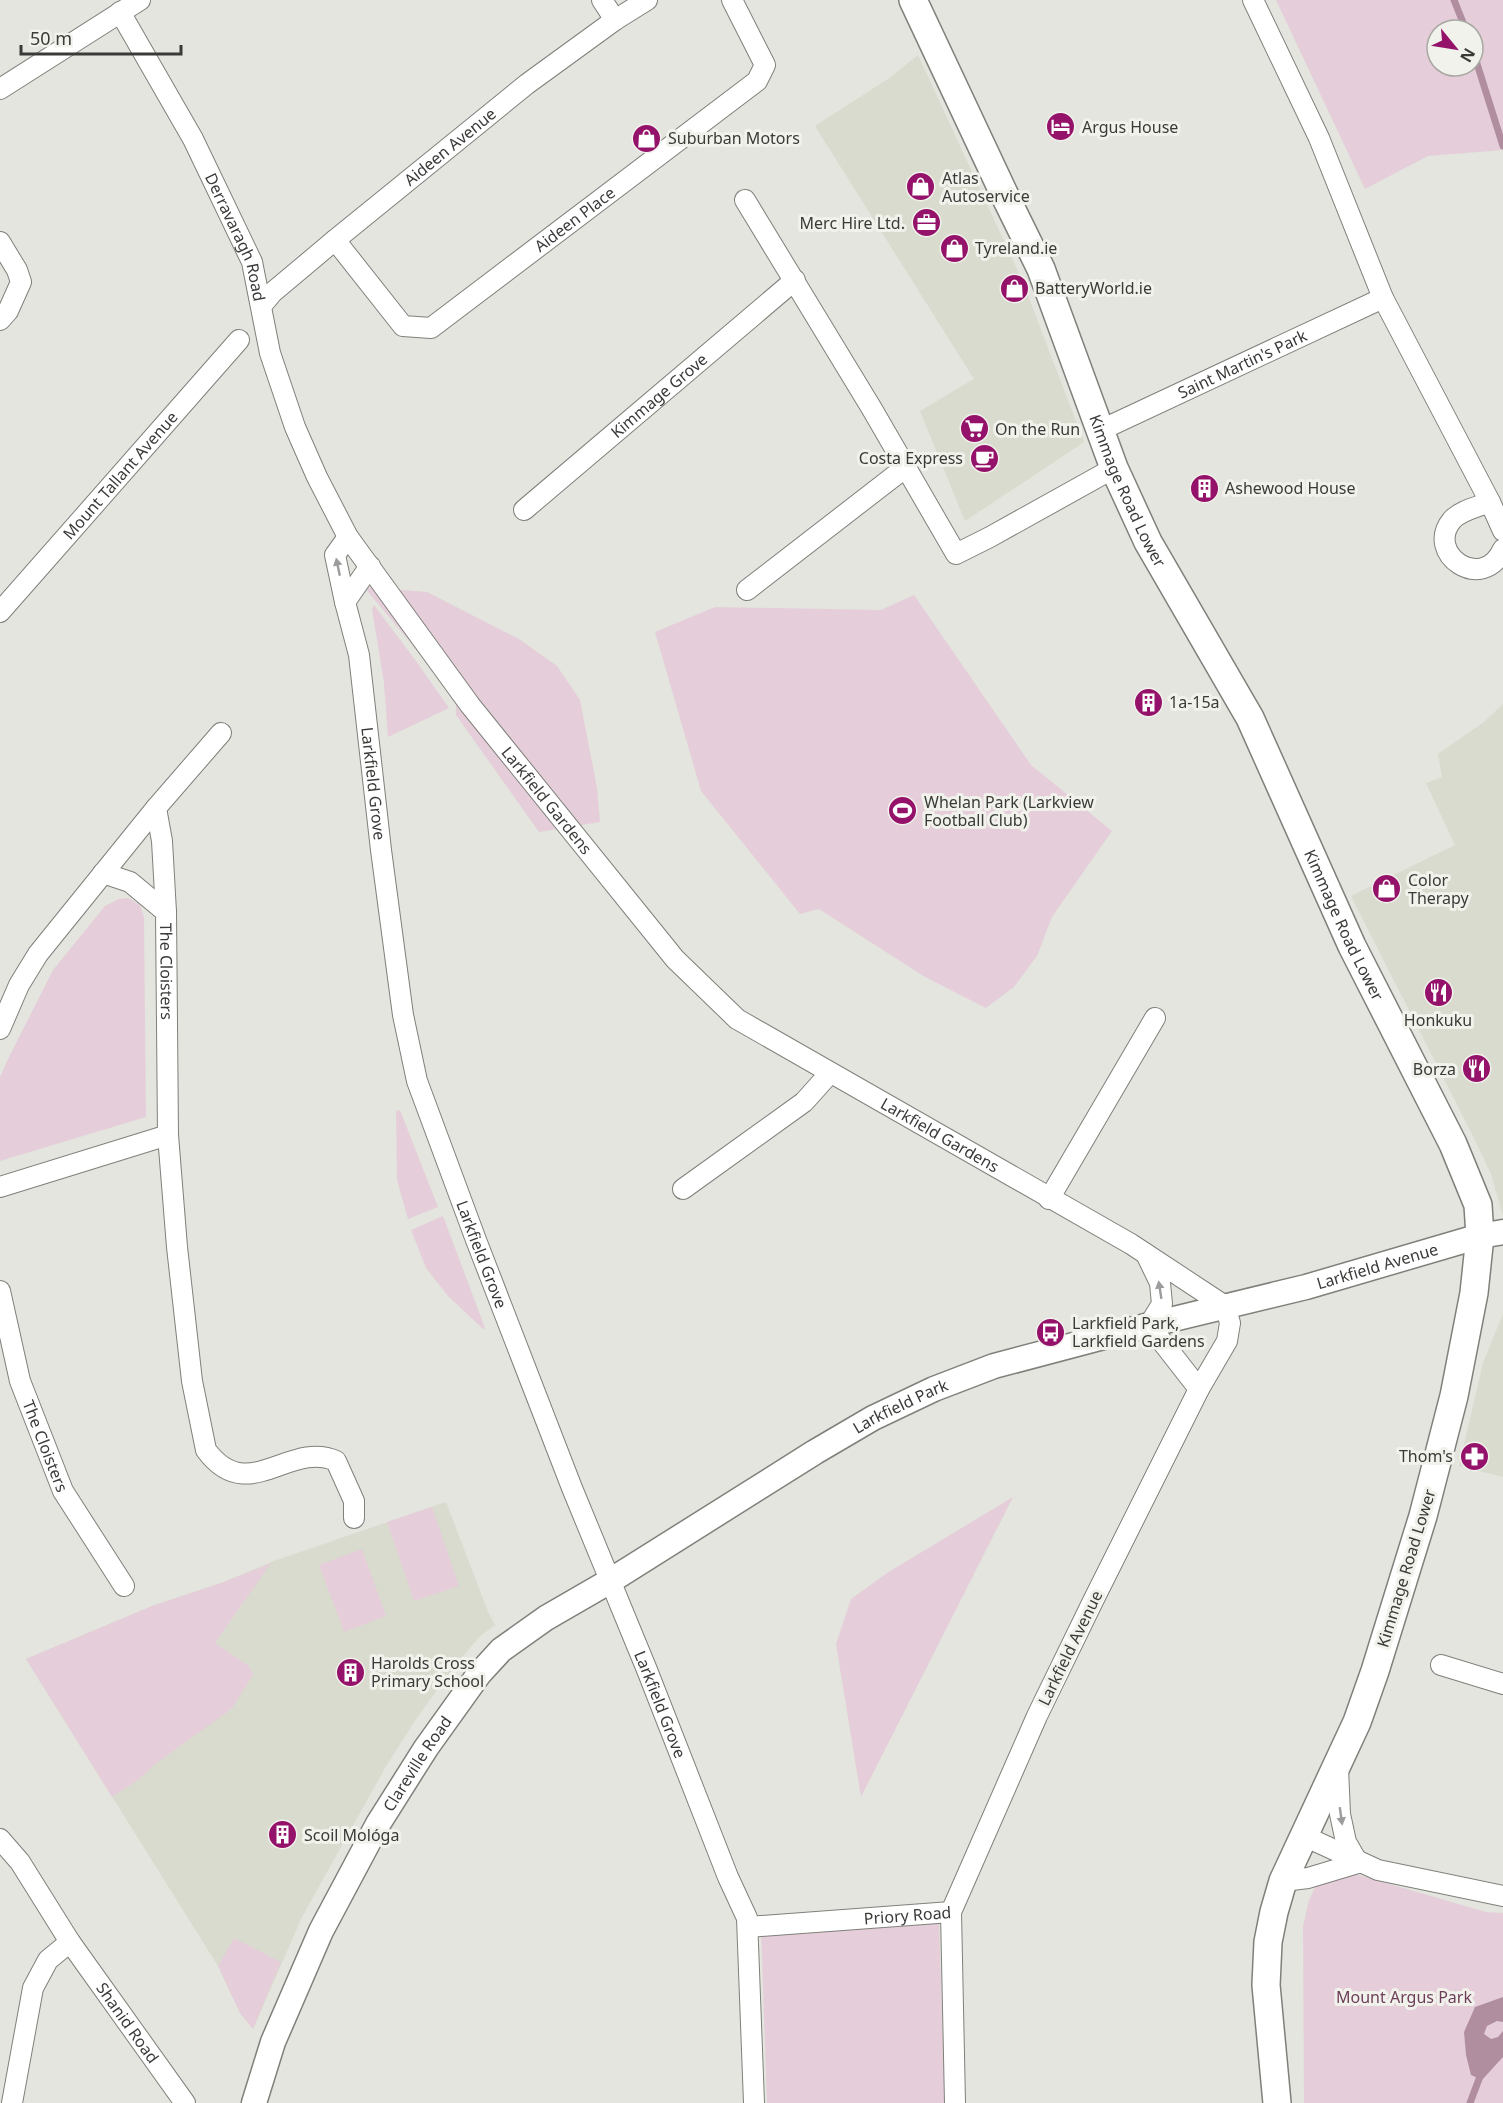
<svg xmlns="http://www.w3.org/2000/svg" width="1503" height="2103" font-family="'Noto Sans',sans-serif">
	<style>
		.built { fill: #d8dbcd }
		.green { fill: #e5ceda; fill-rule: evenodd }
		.water { fill: #b08ea0 }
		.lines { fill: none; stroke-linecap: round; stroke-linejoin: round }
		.stream { stroke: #b08ea0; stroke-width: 7 }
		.minor-casing { stroke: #7f807a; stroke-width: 22 }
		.tertiary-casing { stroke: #7f807a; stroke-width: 27 }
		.secondary-casing { stroke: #7f807a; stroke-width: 30 }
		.minor { stroke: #fff; stroke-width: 20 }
		.tertiary { stroke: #fff; stroke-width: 24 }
		.secondary { stroke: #fff; stroke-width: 27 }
		.oneway { fill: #9c9c9c }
		.labels { text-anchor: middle; stroke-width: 6; stroke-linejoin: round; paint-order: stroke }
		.poi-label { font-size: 16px; fill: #3a3a38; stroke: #f1f2eb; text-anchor: start }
		.street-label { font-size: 16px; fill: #3a3a38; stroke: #f1f2eb }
		.park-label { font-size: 16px; fill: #6e3e59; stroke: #f1f2eb }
	</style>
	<rect width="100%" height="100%" fill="#e3e5de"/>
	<!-- built -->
	<g class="built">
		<path d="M918,55l104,225 62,162 -119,79 -45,-110 54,-32 -159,-253 76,-49z"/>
		<path d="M1503,704v512l-12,-42 -17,-36 -123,-242 104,-51 -29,-62 16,-6 -4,-23 46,-32z"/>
		<path d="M1503,1314v163l-44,-11 24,-103z"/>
		<path d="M446,1502l42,110 7,13 -15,11 -26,31 -38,52 -31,49 -83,149 -49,112 -13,-16 -22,-47 -192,-307 126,-53 72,-24 50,-21z"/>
	</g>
	<!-- green -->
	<g class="green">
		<path d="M1276,0h227v150l-75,6 -63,33zM1437,30h36v36h-36z"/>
		<path d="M364,587l63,5 92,47 38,27 23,34 17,88 3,34 -61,10 -83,-117v-13l-25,-35z"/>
		<path d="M914,595l117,170 81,66 -60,86 -15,39 -23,31 -28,21 -61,-31 -106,-68 -19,5 -99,-123 -46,-159 60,-25 166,3z"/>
		<path d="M374,605l42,56 33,47 -61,29 -4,-54 -12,-74z"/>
		<path d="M128,898l12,7 4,12 2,200 -146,44v-84l9,-20 44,-87 52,-64 14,-7z"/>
		<path d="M400,1110l38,97 -30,12 -11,-39 -1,-69z"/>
		<path d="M443,1216l42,112 -2,1 -35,-33 -22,-28 -15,-38z"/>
		<path d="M1013,1497l-152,300 -25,-153 15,-45 36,-26z"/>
		<path d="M432,1507l27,79 -45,15 -27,-79z"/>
		<path d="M362,1549l24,67 -42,16 -25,-67z"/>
		<path d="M271,1563l-56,80 34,23 4,9 -20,32 -7,6 -71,51 -17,16 -26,17 -86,-138 126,-53 72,-24z"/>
		<path d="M1348,1872l138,40 17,1v190h-199l-1,-176 6,-27 12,-25z"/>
		<path d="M939,1923l6,180h-178l-6,-174z"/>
		<path d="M234,1938l47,24 -28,67 -13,-16 -22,-47z"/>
	</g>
	<!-- water -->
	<path class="water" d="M1503,1997v25l-6,-1 -10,5 -3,8 7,5 7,-2 5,-6v26l-21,23 -11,-5 -5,-20 -2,-23 11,-25z"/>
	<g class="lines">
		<!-- stream -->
		<g class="stream">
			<path d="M1454,0l12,30"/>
			<path d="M1473,51l30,95"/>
			<path d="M1470,2103l12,-32"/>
		</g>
		<defs>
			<g id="minor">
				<path d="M602,0l13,20"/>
				<path d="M1253,0l66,138 64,160 107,204"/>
				<path id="s1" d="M120,12l73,127 59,123 18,91 25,74 22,50 31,60 122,168 205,254 62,60 394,225 94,62 5,17 -3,18 -28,48 -106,212 -56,115 -86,196 4,191"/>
				<path d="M0,89l140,-89"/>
				<path d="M745,200l127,209 84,145 34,-17 124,-69"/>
				<path id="s2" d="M335,240l68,86 28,2 326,-247 8,-16 -33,-65"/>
				<path d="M0,242l17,28 4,12 -13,29 -8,9"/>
				<path id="s3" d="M262,305l11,-13 62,-52 192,-156 88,-64 32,-20"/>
				<path id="s4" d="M1101,430l282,-132"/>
				<path id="s5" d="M524,510l271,-230"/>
				<path d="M1503,531l-13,-29c-12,5 -29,8 -38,18 -28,34 31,74 51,29"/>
				<path id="s6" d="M370,566l-25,36 14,53 22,195 22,165 14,66 59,159 96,248 75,182 81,207 19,41 7,185"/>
				<path d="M747,590l159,-123"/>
				<path d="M345,602l-10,-47 13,-18"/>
				<path id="s7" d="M0,612l239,-272"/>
				<path id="s8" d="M156,808l6,33 4,71 2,223 9,112 15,134 14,69c42,57 83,-10 130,11l18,40v17"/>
				<path d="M103,873l27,9 36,30"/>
				<path d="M0,1029l19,-44 19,-31 118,-146 65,-75"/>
				<path d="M0,1187l168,-52"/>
				<path d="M683,1189l121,-87 26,-29"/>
				<path d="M1049,1199l106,-181"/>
				<path d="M1146,1254l14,29 2,21 -13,21 50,64"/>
				<path id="s9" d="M0,1291l20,90 43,110 61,95"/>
				<path d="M1441,1665l62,19"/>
				<path d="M1338,1768l2,46 6,28 12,21"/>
				<path d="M1304,1836l74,34 125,26"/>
				<path id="s10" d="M0,1839l20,23 50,80 115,161"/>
				<path d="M1283,1881l25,-3 50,-15"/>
				<path id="s11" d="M748,1927l203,-15"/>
				<path d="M12,2103l21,-115 15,-28 22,-18"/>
			</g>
			<g id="tertiary">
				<path id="s12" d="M254,2103l19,-61 48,-111 57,-107 48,-76 53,-74 22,-24 45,-32 64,-37 205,-129 58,-34 61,-29 60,-23 155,-41 157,-38 174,-51 23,-4"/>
			</g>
			<g id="secondary">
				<path id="s13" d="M913,0l94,200 34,69 73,199 34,74 102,176 102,228 101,198 25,61 2,31 -6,57 -20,103 -31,120 -48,155 -18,51 -74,159 -9,31 -6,30 -2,43 11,118"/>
			</g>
		</defs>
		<!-- minor casing -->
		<use href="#minor" class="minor-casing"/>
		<!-- tertiary casing -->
		<use href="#tertiary" class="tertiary-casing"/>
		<!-- secondary casing -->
		<use href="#secondary" class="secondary-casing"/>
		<!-- minor -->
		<use href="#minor" class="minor"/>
		<!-- tertiary -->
		<use href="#tertiary" class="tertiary"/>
		<!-- secondary -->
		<use href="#secondary" class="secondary"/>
	</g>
	<!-- one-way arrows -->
	<defs><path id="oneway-solid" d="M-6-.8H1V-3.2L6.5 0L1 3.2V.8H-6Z" transform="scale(1.5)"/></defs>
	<g class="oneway">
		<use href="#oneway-solid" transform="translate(338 567) rotate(-102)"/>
		<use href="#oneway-solid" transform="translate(1160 1290) rotate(-99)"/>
		<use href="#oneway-solid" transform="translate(1341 1816) rotate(82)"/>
	</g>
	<!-- icons -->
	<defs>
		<symbol id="hotel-disc" viewBox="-11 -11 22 22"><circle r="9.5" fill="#95126a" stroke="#f1f2eb"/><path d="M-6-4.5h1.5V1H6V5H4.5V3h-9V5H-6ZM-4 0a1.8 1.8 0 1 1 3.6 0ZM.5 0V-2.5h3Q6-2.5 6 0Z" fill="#fff"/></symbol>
		<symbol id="shop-disc" viewBox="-11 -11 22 22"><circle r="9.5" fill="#95126a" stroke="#f1f2eb"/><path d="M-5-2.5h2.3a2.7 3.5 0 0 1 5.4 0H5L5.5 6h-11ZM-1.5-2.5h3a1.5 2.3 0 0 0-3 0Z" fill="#fff"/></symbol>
		<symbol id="office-disc" viewBox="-11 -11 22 22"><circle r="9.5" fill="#95126a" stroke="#f1f2eb"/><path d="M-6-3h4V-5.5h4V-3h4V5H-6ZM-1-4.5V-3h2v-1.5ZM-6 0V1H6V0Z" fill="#fff"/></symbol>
		<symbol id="supermarket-disc" viewBox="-11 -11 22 22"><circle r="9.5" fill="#95126a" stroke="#f1f2eb"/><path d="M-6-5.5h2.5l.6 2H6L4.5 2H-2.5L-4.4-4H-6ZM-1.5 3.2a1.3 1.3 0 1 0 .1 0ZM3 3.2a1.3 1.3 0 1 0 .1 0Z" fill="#fff"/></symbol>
		<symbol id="cafe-disc" viewBox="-11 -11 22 22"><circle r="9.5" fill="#95126a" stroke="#f1f2eb"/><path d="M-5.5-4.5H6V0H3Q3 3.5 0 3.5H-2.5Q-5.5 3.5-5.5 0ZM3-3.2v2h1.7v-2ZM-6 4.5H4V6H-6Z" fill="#fff"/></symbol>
		<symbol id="building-disc" viewBox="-11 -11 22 22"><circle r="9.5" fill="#95126a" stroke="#f1f2eb"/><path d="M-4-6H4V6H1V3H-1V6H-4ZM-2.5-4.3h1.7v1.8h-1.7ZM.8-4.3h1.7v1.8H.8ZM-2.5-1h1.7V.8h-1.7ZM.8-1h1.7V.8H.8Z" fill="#fff"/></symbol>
		<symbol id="stadium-disc" viewBox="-11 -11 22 22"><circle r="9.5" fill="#95126a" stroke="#f1f2eb"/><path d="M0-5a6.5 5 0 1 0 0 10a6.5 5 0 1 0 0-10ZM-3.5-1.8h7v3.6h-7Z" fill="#fff"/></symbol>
		<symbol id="restaurant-disc" viewBox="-11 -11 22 22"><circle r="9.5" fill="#95126a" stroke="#f1f2eb"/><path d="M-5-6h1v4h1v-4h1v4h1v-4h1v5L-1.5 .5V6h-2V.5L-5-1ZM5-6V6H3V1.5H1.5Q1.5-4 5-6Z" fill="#fff"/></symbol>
		<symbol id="bus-disc" viewBox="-11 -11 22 22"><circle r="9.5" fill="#95126a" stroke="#f1f2eb"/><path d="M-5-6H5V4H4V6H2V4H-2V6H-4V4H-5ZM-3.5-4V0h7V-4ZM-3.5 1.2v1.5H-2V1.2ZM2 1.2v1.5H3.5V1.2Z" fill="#fff"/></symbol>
		<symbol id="pharmacy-disc" viewBox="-11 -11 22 22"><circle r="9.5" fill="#95126a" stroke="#f1f2eb"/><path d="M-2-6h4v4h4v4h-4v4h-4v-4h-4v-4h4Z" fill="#fff"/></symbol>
	</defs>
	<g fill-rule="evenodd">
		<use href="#hotel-disc" x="1044" y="110" width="33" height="33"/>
		<use href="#shop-disc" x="630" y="122" width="33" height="33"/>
		<use href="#shop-disc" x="904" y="170" width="33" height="33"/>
		<use href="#office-disc" x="910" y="206" width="33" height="33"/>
		<use href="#shop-disc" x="938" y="232" width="33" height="33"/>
		<use href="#shop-disc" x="998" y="272" width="33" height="33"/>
		<use href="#supermarket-disc" x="958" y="412" width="33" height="33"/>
		<use href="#cafe-disc" x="968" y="442" width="33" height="33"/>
		<use href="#building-disc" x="1188" y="472" width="33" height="33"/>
		<use href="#building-disc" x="1132" y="686" width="33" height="33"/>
		<use href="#stadium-disc" x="886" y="794" width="33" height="33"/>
		<use href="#shop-disc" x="1370" y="872" width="33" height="33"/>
		<use href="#restaurant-disc" x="1422" y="976" width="33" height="33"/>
		<use href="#restaurant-disc" x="1460" y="1052" width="33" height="33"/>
		<use href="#bus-disc" x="1034" y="1316" width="33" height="33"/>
		<use href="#pharmacy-disc" x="1458" y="1440" width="33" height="33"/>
		<use href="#building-disc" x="334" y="1656" width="33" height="33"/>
		<use href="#building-disc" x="266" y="1818" width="33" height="33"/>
	</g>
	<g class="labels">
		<!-- poi labels -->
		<g class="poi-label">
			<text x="1082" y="133">Argus House</text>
			<text x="668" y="144">Suburban Motors</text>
			<text x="942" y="184">Atlas<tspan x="942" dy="18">Autoservice</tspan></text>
			<text x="905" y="229" text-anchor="end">Merc Hire Ltd.</text>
			<text x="975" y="254">Tyreland.ie</text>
			<text x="1035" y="294">BatteryWorld.ie</text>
			<text x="995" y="435">On the Run</text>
			<text x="963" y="464" text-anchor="end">Costa Express</text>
			<text x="1225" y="494">Ashewood House</text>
			<text x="1169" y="708">1a-15a</text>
			<text x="924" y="808">Whelan Park (Larkview<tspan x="924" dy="18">Football Club)</tspan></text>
			<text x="1408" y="886">Color<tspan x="1408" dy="18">Therapy</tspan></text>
			<text x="1438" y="1026" text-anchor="middle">Honkuku</text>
			<text x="1456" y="1075" text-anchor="end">Borza</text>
			<text x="1072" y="1329">Larkfield Park,<tspan x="1072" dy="18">Larkfield Gardens</tspan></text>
			<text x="1453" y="1462" text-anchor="end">Thom's</text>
			<text x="371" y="1669">Harolds Cross<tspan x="371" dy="18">Primary School</tspan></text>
			<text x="304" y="1841">Scoil Mológa</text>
		</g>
		<!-- street labels -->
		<g class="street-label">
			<text dy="6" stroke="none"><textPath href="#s3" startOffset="246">Aideen Avenue</textPath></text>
			<text dy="6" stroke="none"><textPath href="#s2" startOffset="318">Aideen Place</textPath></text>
			<text dy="6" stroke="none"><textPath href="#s1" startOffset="254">Derravaragh Road</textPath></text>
			<text dy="6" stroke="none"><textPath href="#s4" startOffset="156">Saint Martin's Park</textPath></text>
			<text dy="6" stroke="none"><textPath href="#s5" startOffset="177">Kimmage Grove</textPath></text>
			<text dy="6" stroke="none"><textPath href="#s7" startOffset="182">Mount Tallant Avenue</textPath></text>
			<text dy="6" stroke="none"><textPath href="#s13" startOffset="536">Kimmage Road Lower</textPath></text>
			<text dy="6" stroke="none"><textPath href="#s6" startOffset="228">Larkfield Grove</textPath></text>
			<text dy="6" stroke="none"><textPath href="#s1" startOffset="906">Larkfield Gardens</textPath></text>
			<text dy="6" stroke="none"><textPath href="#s13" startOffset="1022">Kimmage Road Lower</textPath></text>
			<text dy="6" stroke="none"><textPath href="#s8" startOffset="164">The Cloisters</textPath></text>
			<text dy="6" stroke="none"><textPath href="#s1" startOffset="1430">Larkfield Gardens</textPath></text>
			<text dy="6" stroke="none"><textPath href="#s6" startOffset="714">Larkfield Grove</textPath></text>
			<text dy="6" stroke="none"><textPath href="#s12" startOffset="1486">Larkfield Avenue</textPath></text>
			<text dy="6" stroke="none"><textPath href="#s12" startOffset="988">Larkfield Park</textPath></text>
			<text dy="6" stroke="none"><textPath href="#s9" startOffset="162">The Cloisters</textPath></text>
			<text transform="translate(1406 1568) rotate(-73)" y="6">Kimmage Road Lower</text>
			<text transform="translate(1070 1648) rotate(-64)" y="6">Larkfield Avenue</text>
			<text dy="6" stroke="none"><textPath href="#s6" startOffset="1198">Larkfield Grove</textPath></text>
			<text dy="6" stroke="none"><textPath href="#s12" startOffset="378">Clareville Road</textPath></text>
			<text dy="6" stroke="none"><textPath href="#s11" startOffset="160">Priory Road</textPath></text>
			<text dy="6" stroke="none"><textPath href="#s10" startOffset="224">Shanid Road</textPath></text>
		</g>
		<!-- park labels -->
		<g class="park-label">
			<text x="1404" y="2003">Mount Argus Park</text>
		</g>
	</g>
	<!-- north arrow -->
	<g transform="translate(1455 48) rotate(120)"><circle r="28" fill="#f1f2eb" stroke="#a8a8a3" stroke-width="1.5"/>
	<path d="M0-4.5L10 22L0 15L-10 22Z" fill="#95126a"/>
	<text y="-9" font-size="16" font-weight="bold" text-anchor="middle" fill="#3a3a38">N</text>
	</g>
	<!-- scale -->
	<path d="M21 45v9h160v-9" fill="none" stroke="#3a3a38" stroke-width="3"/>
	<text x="30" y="45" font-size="18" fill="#3a3a38" stroke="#f1f2eb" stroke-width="4.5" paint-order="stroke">50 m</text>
</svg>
